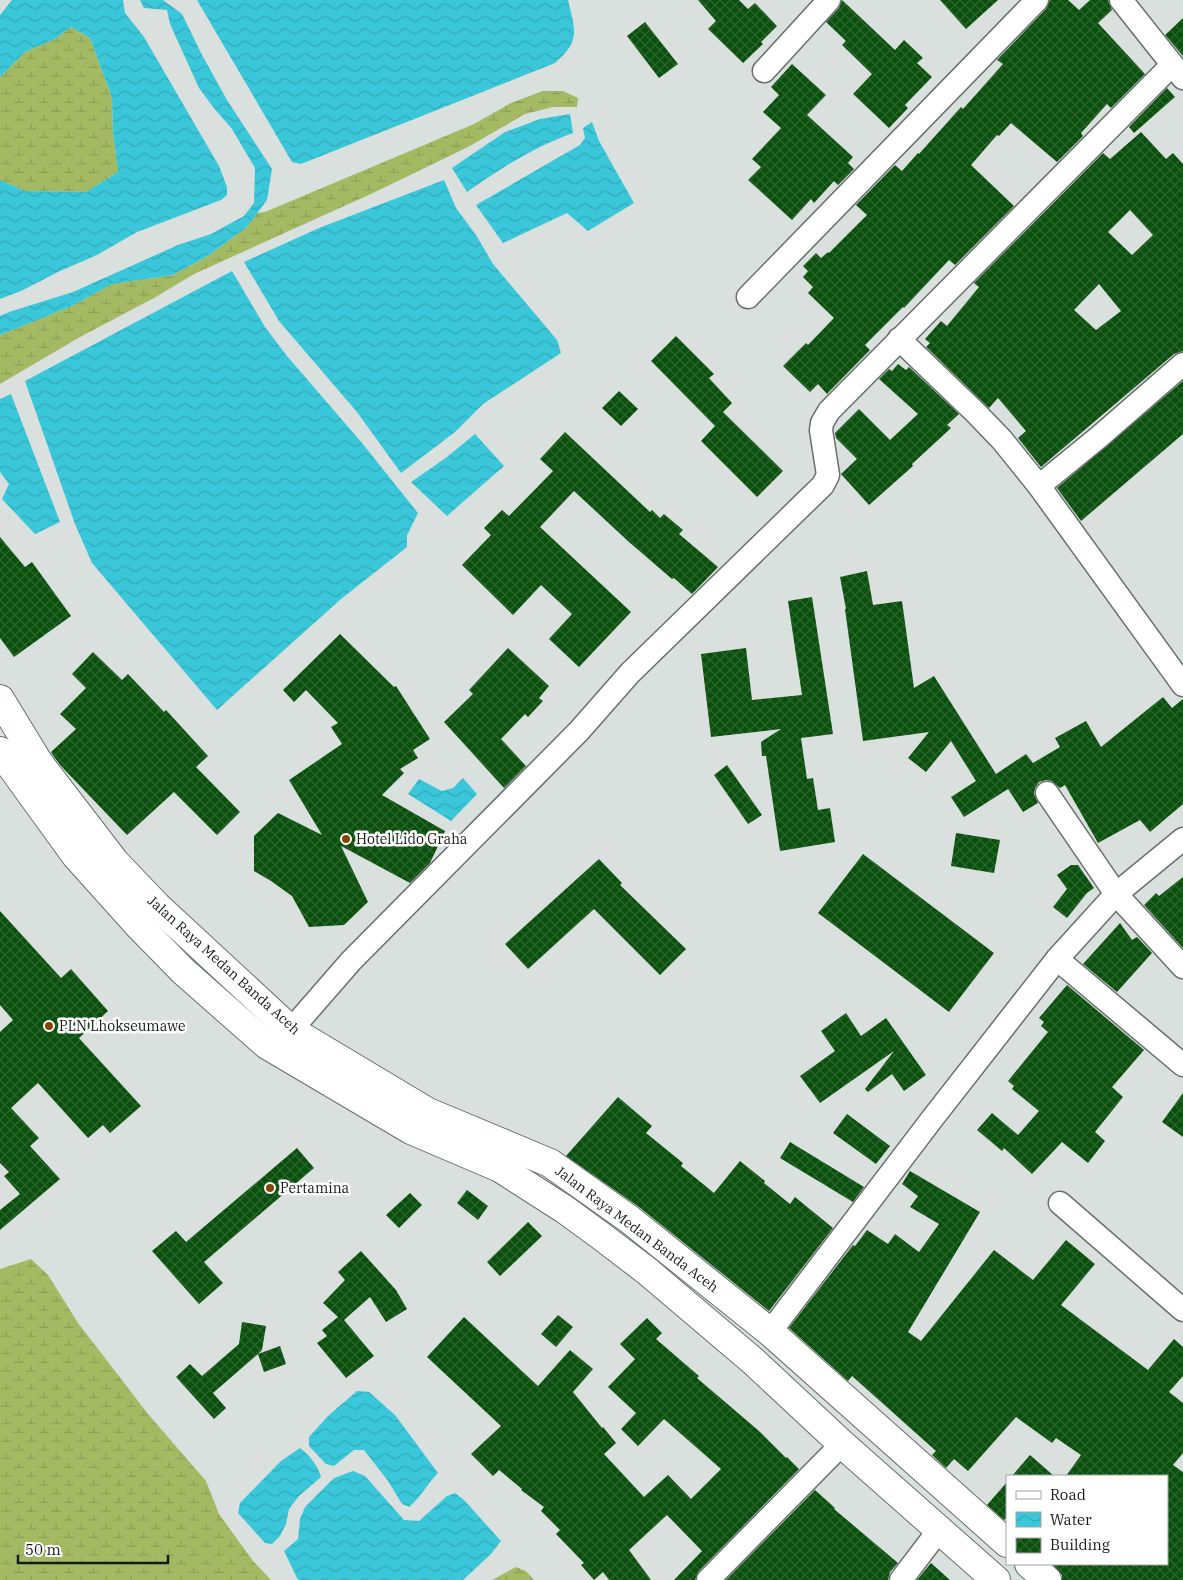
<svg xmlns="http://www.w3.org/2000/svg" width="1183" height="1580" font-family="'IBM Plex Serif',serif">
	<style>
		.wetland { fill: url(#wetland-marsh) }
		.water { fill: url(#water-waves) }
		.building { fill: url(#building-cross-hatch); fill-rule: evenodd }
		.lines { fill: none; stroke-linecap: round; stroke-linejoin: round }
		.minor-casing { stroke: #686f6c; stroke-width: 25 }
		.highway-casing { stroke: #686f6c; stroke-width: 30 }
		.minor { stroke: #fff; stroke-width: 22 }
		.highway { stroke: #fff; stroke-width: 28 }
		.poi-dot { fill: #834506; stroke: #fff; stroke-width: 2 }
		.labels { text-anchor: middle; stroke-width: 5; stroke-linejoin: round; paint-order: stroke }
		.poi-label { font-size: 14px; fill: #181a19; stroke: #fff; text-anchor: start }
		.street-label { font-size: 14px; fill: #181a19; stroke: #fff }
	</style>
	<defs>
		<pattern id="wetland-marsh" width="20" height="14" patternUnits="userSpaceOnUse" patternTransform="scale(1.25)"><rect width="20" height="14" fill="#a3ba63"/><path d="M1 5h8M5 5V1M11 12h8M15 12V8" fill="none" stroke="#8c9f55"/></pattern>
		<pattern id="water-waves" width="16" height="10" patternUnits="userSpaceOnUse" patternTransform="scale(1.25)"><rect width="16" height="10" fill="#39c7d9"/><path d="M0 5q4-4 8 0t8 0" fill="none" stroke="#32aaba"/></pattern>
		<pattern id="building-cross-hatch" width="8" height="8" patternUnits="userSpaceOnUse" patternTransform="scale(1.25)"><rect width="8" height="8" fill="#09500c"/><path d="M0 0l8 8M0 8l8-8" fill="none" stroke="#2c652f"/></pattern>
	</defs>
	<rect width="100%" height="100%" fill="#d9e0dd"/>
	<!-- wetland -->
	<g class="wetland">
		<path d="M71,27l19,11 22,60 1,35 5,39 -32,20 -61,-1 -25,-11v-103l25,-25 30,-13z"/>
		<path d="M543,91h20l15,7 -1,9h-24l-28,7 -57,33 -95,46 -179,81 -40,24 -74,39 -80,47v-49l72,-29 40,-22 61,-9 35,-19 39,-29 10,-14 8,-1 209,-88 37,-21z"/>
		<path d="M31,1259l17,16 30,48 70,91 58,67 13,33 34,47 18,19h-271v-311z"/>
		<path d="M516,1567l10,4 8,9h-42z"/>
	</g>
	<!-- water -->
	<g class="water">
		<path d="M12,0h111l2,13 19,24 75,129 8,21v8l-6,5 -84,32 -40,23 -37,16 -39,20 -21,8v-119l25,11 61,1 32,-20 -5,-39 -1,-35 -22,-60 -19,-11 -16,12 -30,13 -25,25v-62z"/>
		<path d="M140,0h23l19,14 20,41 25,45 45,69 -5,31 -20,27 -39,29 -35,19 -61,9 -40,22 -72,29v-19l9,-4 64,-20 105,-47 33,-11 33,-18 10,-13 1,-35 -23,-39 -19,-22 -14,-19 -29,-64 -3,-14 -23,-2z"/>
		<path d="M197,0h371c7,30 13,41 -13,63l-254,101 -9,-2z"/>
		<path d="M570,114l3,19c-39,14 -72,35 -106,59l-15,-24 53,-36 35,-13z"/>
		<path d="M592,122l7,19 35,62 -46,28 -21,-18 -64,30 -27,-38 104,-60 5,-7 -2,-10z"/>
		<path d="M444,180l12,28 20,27 17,29 64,76 4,13 -78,51 -28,28 -54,41 -44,-61 -78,-91 -35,-59 75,-34z"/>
		<path d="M232,271l33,56 22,29 75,87 56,70 -11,22v12l-66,52 -124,111 -125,-147 -17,-39 -50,-143z"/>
		<path d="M11,394l49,128 -25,12 -33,-35 7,-15 -9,-12v-73z"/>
		<path d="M475,434l29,32 -57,50 -36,-34 36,-25z"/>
		<path d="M463,778l14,16 -26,27 -43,-27 11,-15 23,12 11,-3z"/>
		<path d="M357,1391l12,1 26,23 43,58c-11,11 -17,24 -29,34l-7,-3 -14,-23 -24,-31h-10l-20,16 -8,-2 -17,-18v-9l19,-21z"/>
		<path d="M300,1448c10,8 17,16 21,29l-22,19 -10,13 -3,15 -6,12 -8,8 -7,-1 -27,-30 2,-10 41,-42z"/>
		<path d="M353,1471l12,5 39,44 15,1 28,-25 8,-3 9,7 37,41 -10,13 -28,26h-165l-14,-29 14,-12 2,-20 5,-12 29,-29z"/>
	</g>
	<!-- building -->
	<g class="building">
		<path d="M698,0h41l9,9 7,-6 22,23 -16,16 2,2 -20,19 -35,-34 8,-8z"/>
		<path d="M842,0l53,50 9,-10 19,18 -6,5 15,14 -27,28 3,3 -19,20 -36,-34 19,-20 -30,-29 4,-4 -20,-19 13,-14z"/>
		<path d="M940,0h58l-32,29z"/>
		<path d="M1050,0h18l11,10 11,-10h18l4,10 -14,13 47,51 -34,34 -4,-4 -26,29 2,3 -26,26 -46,-39 -12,13 -2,-1 -26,30 43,41 -59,59 -6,-5 -45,48 -1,-1 -38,38 5,5 -43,44 -9,-10 -8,8 -27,-26 23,-23 2,2 26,-27 -26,-25 5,-6 -10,-10 5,-6 -5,-5 13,-13 5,5 7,-6 1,1 38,-38 -11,-10 39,-40 7,6 16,-18 1,1 42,-47 2,2 40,-45 -6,-4 49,-51z"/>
		<path d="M1183,18v38l-18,-21z"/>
		<path d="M645,22l33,42 -19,14 -32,-42z"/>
		<path d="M792,64l34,31 -19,20 46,42 -5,6 6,6 -16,16 -4,-4 -20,22 -3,-4 -19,21 -44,-40 13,-13 -9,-8 29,-31 -18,-16 16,-17 -8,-8z"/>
		<path d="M1167,88l8,9 -41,36 -5,-6z"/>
		<path d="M1141,132l25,27 7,-6 10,11v187l-9,3 -133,113 -23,-29 8,-7 -28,-33 -9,10 -63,-61 4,-4 -5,-4 16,-18 6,5 32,-39 -5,-4 129,-130 7,6zM1130,210l23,25 -21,20 -24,-23zM1099,284l22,27 -25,19 -22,-20z"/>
		<path d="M676,336l38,38 -5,4 23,25 -9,9 60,59 -26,26 -56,-56 14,-15 -64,-65z"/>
		<path d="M898,364l8,6 3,-3 50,47 -12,11 4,3 -39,36 1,2 -44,39 -28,-31 16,-15 -21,-21 -1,-5 24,-24 31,31 28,-26 -39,-35 10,-10 3,2z"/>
		<path d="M1183,381v53l-102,87 -24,-33z"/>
		<path d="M619,391l19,18 -17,17 -19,-18z"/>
		<path d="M565,432l85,80 2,-2 8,8 4,-4 19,16 -4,4 39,33 -26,27 -18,-16 -2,1 -43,-37 -55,-51 -34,36 91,85 -52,55 -30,-28 23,-25 -31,-29 -28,30 -51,-50 29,-30 -7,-7 18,-18 7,6 44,-45 -13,-12z"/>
		<path d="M0,537l25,30 7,-5 39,54 -57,41 -14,-19z"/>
		<path d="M867,571l6,34 29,-4 12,87 20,-12 62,98 30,-20 7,9 27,-16 -5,-9 31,-17 15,26 62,-50 9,11 11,-9v105l-33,28 -10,-12 -42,23 -33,-58 -5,3 -8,-7 -6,-1 -7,2 -4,6 -1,6 4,9 -15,9 -15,-23 -44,28 -13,-20 25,-16 -25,-40 -25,31 -18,-14 21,-26 -66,9 -18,-132h1l-6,-32z"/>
		<path d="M812,597l21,137 -32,4 6,41 6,-1 5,32 12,-2 5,34 -55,9 -14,-95h-4l-1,-14 20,-13 -70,8 -10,-83 45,-6 6,52 50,-5 -14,-94z"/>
		<path d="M340,634l54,53 2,-1 34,53 -17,11 5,8 -18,11 4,4 -22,22 63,36 -15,32 -20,20 -69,-37 27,56 -24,23 -35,2 -17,-31 -21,-15 -17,-10v-35l24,-23 44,22 -33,-55 53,-36 -11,-17 7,-4 -32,-33 -12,12 -11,-12z"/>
		<path d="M508,648l41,38 -10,12 4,3 -15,16 -3,-3 -24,25 25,27 -22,22 -60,-66 29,-28 -4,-4z"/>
		<path d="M93,652l29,28 6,-6 36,38 2,-2 42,46 -12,11 44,45 -23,23 -43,-43 -47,43 -66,-69 -9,-12 -1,-2 25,-23 -16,-15 26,-26 -14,-14z"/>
		<path d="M727,765l35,50 -14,9 -34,-49z"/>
		<path d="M956,833l44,7 -6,33 -43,-7z"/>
		<path d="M863,854l131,99 -45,59 -131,-99z"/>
		<path d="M599,859l23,24 -2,2 66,64 -26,26 -66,-66 -66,60 -23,-25z"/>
		<path d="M1071,865h7l16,23 -7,5 -20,25 -14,-11 14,-18 -10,-14z"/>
		<path d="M1183,877v71l-39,-43 12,-12 3,3z"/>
		<path d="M0,911l61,67 10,-9 37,42 -29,27 62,68 -31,27 -7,-8 -15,13 -50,-55 -27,25 28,30 -9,8 30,33 -60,51v-20l20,-16 -16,-18 5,-4 -9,-9v-131l13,-12 -13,-15z"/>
		<path d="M1120,923l12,17 5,-3 15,16 -35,39 -34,-28z"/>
		<path d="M1067,985l77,65 -32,37 11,10 -28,35 10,9 -17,22 -26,-21 -30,32 -28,-26 -2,3 -25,-21 15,-17 26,22 21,-24 -27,-22 2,-3 -6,-5 40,-49 -7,-6 3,-4 -5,-4z"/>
		<path d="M846,1013l15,23 25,-18 40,57 -22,16 -12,-17 -24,18 -3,-3 29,-38 -74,52 -20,-27 35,-25 -14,-20z"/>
		<path d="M1183,1093v44l-21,-15z"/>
		<path d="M618,1097l34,29 -6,7 37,30 -2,3 33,27 26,-32 25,20 -1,2 26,21 5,-7 38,31 -64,83 -130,-104 -73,-51z"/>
		<path d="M847,1114l43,32 -14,18 -43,-31z"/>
		<path d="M790,1142l74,45 -11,15 -73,-44z"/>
		<path d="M297,1148l17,20 -110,94 19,21 -24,21 -47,-53 24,-20 10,11z"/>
		<path d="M910,1171l70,41 -72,120 13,9 73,-91 39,30 33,-40 29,24 -34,41 87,65 26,-31 9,8v29l-14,16 14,11v50l-10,12 10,7v108h-121v-5l-10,-11h115v-88h-101l15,-21 -25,-17 -4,5 -36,-26 -48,54 -14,-12 -8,9 -14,-13 4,-4 -84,-75 -4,5 -59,-53 64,-83 2,1 12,-16 21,14 7,-10 24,18 20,-28 -29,-17 8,-11 -16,-12z"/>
		<path d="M467,1190l21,16 -10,14 -21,-17z"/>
		<path d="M410,1193l12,12 -23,23 -13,-13z"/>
		<path d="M528,1222l14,14 -42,40 -13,-14z"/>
		<path d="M361,1251l35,39 11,19 -21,13 -16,-25 -26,23 30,36 -28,22 -29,-35 10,-7 -5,-6 16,-13 -15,-14 22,-23 -7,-8z"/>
		<path d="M558,1315l15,12 -17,20 -15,-13z"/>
		<path d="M464,1317l74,69 32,-36 23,19 -20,23 29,36 1,-1 13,16 -12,11 40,43 24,-22 23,24 30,-30 -57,-50 -26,27 -17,-17 15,-16 -28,-26 27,-28 -15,-15 27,-26 15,15 -6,6 43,37 -2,2 62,53 27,27 1,-1 12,12 -100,102 -4,9h-21l28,-29 -35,-36 -38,35 22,30h-42l-6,-8 -9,8 -13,-15 3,-2 -28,-29 4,-4 -19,-19 3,-4 -23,-17 1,-1 -23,-19 -6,6 -22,-22 30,-28 -74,-69z"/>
		<path d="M242,1322l24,4 -4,24 -4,4 22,-8 6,18 -22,8 -6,-18 -45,39 13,15 -12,11 -38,-42 14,-13 12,12 37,-32z"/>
		<path d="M1030,1455l24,21h-42z"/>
		<path d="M1007,1482v35l-3,3 -17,-15z"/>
		<path d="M815,1490l20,18 -1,1 64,54 -8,9 -2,8h-162z"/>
		<path d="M931,1563l19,17h-33z"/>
	</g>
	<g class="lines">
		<defs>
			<g id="minor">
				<path d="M1121,0l62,78"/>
				<path d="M764,71l65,-71"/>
				<path d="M748,297l289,-297"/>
				<path d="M899,339l77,74 26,27 37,46 144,199"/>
				<path d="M1039,486l60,-49 84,-73"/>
				<path d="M1047,793l69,101 67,73"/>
				<path d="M1057,959l126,106"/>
				<path d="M291,1030l60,-69 228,-230 51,-58 193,-188 5,-10 -7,-45 1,-7 7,-12 343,-346"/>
				<path d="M1060,1203l123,107"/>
				<path d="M770,1332l162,-213 125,-160 59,-65 67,-55"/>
				<path d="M708,1580l134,-136"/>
				<path d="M901,1580l38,-50"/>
			</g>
			<g id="highway">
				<path d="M0,699l39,64 76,99 42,44 134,124 137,82 122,51 79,56 141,113 237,211"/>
				<path d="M0,751l76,105 62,69 45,46 84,74 144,85 89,38 64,41 37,27 46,35 106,90 89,83 154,136"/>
				<path d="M1029,1564l18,16"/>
			</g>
		</defs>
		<!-- minor casing -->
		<use href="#minor" class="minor-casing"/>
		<!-- highway casing -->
		<use href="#highway" class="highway-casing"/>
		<!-- minor -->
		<use href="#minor" class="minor"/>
		<!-- highway -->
		<use href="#highway" class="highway"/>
	</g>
	<!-- markers -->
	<g class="poi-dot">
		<circle cx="346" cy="839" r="5"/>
		<circle cx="49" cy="1026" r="5"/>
		<circle cx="270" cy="1188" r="5"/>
	</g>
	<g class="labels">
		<!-- poi labels -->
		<g class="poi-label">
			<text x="356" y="844">Hotel Lido Graha</text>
			<text x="59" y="1031">PLN Lhokseumawe</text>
			<text x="280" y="1193">Pertamina</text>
		</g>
		<!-- street labels -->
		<g class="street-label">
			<text transform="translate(224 965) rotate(42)" y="5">Jalan Raya Medan Banda Aceh</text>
			<text transform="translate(637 1229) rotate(37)" y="5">Jalan Raya Medan Banda Aceh</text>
		</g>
	</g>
	<!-- legend -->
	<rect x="1006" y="1475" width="162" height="90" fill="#ffffff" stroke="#a3a3a3"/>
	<rect x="1016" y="1491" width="25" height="8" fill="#ffffff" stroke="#a3a3a3"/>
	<text x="1050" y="1500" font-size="15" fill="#181a19">Road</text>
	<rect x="1016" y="1512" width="25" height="15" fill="url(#water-waves)" stroke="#a3a3a3"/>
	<text x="1050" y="1525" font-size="15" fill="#181a19">Water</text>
	<rect x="1016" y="1538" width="25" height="15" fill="url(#building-cross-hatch)" stroke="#a3a3a3"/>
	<text x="1050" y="1550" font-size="15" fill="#181a19">Building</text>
	<!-- scale -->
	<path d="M18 1555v8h150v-8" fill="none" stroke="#181a19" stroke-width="2.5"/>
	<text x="25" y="1555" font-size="15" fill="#181a19" stroke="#ffffff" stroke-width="4" paint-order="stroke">50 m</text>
</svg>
